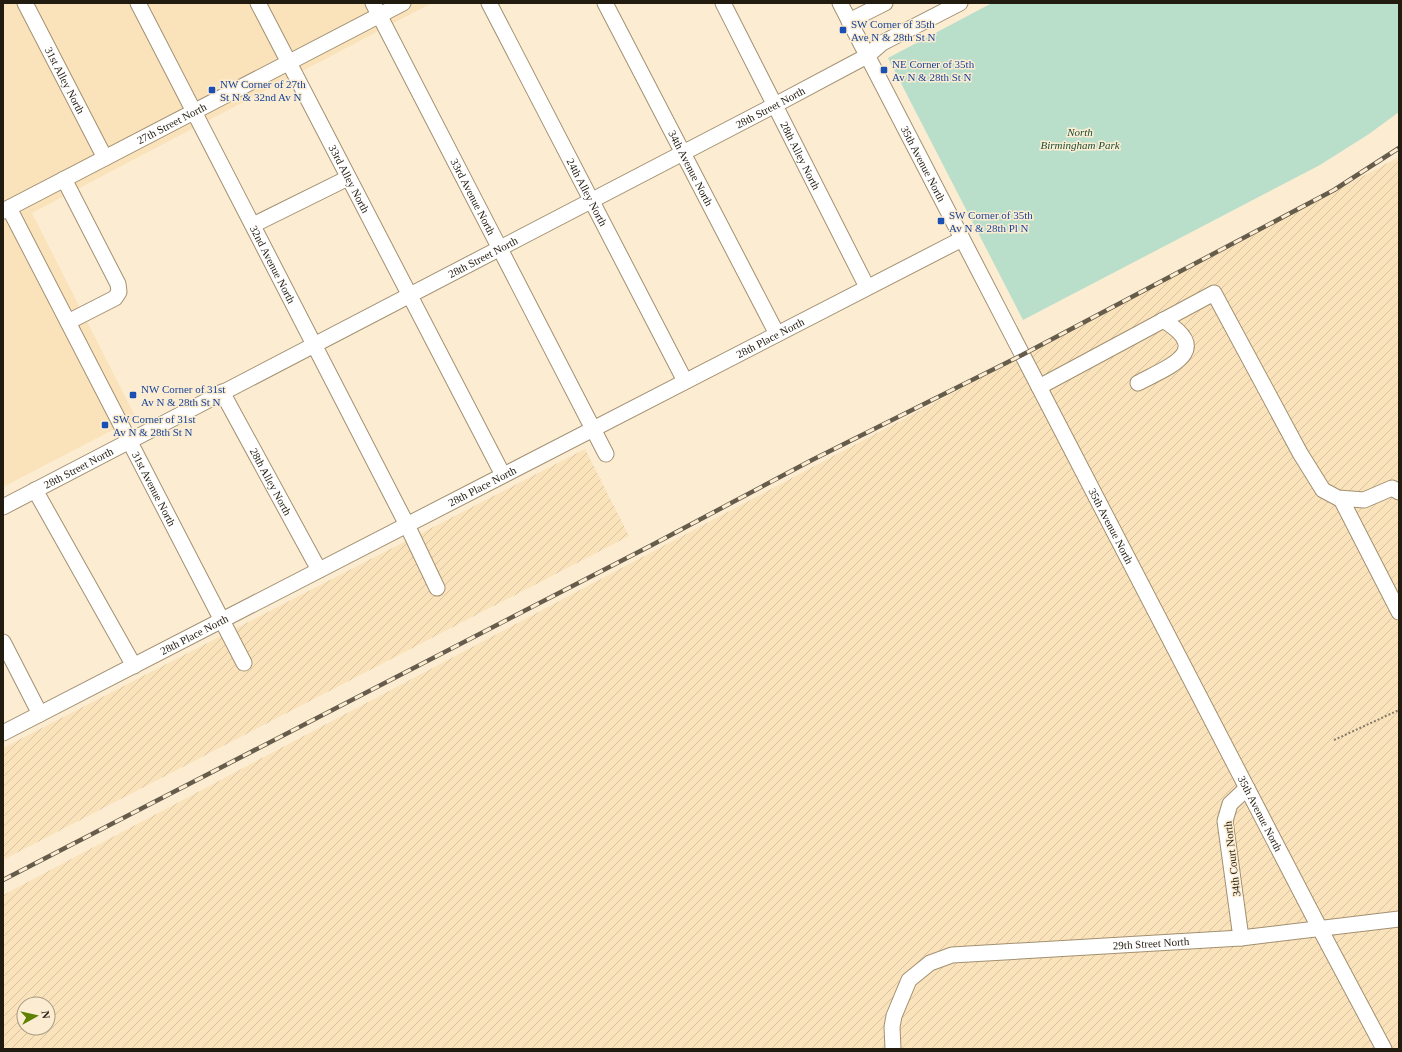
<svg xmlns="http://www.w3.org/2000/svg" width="1402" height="1052" font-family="Georgia,serif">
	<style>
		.built { fill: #fae3bb }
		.industrial { fill: url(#industrial-furrows); fill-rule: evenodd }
		.green { fill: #b9dfcb }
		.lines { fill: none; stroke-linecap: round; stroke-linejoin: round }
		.minor-casing { stroke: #a29071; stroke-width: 17 }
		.path { stroke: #847a67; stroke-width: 2; stroke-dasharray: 2 2; stroke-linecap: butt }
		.minor { stroke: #fff; stroke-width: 15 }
		.rail-casing { stroke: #655c4b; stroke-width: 4.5 }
		.rail { stroke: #fcedd2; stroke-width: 3; stroke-dasharray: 9; stroke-linecap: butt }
		.transit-dot { fill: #1a4fb4; stroke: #fcedd2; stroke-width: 1.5 }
		.labels { text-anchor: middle; stroke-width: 3; stroke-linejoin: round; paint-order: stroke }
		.transit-label { font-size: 11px; fill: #164399; stroke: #fcedd2; text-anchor: start }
		.street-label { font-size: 11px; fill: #221b0f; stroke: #fcedd2 }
		.park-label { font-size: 11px; font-style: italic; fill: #184c36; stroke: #fcedd2 }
	</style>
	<defs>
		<pattern id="industrial-furrows" width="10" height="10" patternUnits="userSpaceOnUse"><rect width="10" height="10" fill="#fae3bb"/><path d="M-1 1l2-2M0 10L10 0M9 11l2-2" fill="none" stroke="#d6c2a0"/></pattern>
	</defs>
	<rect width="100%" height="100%" fill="#fcedd2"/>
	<!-- built -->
	<path class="built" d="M3,3h429l-400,210 104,205 -133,69z"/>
	<!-- industrial -->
	<g class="industrial">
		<path d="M1399,157v892h-1396v-154zM24,1004h24v24h-24z"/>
		<path d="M585,449l44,87 -626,324v-112z"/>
	</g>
	<!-- green -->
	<path class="green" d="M992,3h407v109l-30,22 -49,31 -297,155 -135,-262z"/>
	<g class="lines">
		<defs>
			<g id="minor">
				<path id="s1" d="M25,3l80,155"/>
				<path id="s2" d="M138,3l269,522 30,63"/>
				<path id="s3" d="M258,3l245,472"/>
				<path id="s4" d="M373,3l233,451"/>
				<path id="s5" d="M489,3l196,378"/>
				<path id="s6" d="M605,3l172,331"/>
				<path id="s7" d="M723,3l144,284"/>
				<path id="s8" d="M840,3l479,924 65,122"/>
				<path d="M849,21l36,-18"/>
				<path d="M64,179l54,105 1,8 -4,6 -47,24"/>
				<path id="s9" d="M9,208l235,455"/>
				<path id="s10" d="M3,211l400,-208"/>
				<path d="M253,225l95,-47"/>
				<path d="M1138,383c32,-17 76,-32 25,-63"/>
				<path d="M1039,387l175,-94 86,160 23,37 15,8 26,2 28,-12 7,4"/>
				<path id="s11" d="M222,392l97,178"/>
				<path d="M35,490l99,176"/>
				<path d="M1341,499l58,113"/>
				<path id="s12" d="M3,507l772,-402 92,-49 15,-13 78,-40"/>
				<path d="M3,642l37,72"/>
				<path id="s13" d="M3,733l959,-494"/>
				<path d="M1241,938l-16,-117 5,-17 17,-16"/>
				<path id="s14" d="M893,1049l-1,-22 2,-11 15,-36 21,-17 22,-8 289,-17 158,-19"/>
			</g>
		</defs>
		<!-- minor casing -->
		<use href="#minor" class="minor-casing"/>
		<!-- path -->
		<path class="path" d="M1334,740l65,-30"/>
		<!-- minor -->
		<use href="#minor" class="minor"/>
		<defs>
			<path id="rail" d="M3,880l649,-335 160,-85 210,-105 312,-165 65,-42"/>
		</defs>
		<!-- rail casing -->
		<use href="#rail" class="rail-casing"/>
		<!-- rail -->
		<use href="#rail" class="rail"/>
	</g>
	<!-- markers -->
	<g class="transit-dot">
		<rect x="839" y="26" width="8" height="8" rx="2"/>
		<rect x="880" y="66" width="8" height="8" rx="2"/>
		<rect x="208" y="86" width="8" height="8" rx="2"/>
		<rect x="937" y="217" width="8" height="8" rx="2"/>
		<rect x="129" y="391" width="8" height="8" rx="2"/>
		<rect x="101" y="421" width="8" height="8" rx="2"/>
	</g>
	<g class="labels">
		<!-- transit labels -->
		<g class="transit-label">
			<text x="851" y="28">SW Corner of 35th<tspan x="851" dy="13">Ave N &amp; 28th St N</tspan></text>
			<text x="892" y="68">NE Corner of 35th<tspan x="892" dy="13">Av N &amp; 28th St N</tspan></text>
			<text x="220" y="88">NW Corner of 27th<tspan x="220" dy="13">St N &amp; 32nd Av N</tspan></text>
			<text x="949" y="219">SW Corner of 35th<tspan x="949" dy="13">Av N &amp; 28th Pl N</tspan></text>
			<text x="141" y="393">NW Corner of 31st<tspan x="141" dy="13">Av N &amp; 28th St N</tspan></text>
			<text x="113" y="423">SW Corner of 31st<tspan x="113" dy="13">Av N &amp; 28th St N</tspan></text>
		</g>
		<!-- street labels -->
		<g class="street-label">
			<text dy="4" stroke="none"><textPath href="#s1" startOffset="87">31st Alley North</textPath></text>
			<text dy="4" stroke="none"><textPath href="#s12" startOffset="865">28th Street North</textPath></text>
			<text dy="4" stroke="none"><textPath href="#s10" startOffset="190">27th Street North</textPath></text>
			<text dy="4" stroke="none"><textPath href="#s7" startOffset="171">28th Alley North</textPath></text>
			<text dy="4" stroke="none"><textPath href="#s8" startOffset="181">35th Avenue North</textPath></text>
			<text dy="4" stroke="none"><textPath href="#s6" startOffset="186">34th Avenue North</textPath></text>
			<text dy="4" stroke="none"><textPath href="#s3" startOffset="198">33rd Alley North</textPath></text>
			<text dy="4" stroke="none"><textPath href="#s5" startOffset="213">24th Alley North</textPath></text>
			<text dy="4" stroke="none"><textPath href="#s4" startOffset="218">33rd Avenue North</textPath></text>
			<text dy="4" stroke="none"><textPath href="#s12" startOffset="541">28th Street North</textPath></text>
			<text dy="4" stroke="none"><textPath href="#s2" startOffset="294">32nd Avenue North</textPath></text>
			<text dy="4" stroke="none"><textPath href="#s13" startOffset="863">28th Place North</textPath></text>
			<text dy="4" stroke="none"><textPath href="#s12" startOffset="85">28th Street North</textPath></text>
			<text dy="4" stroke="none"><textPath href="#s11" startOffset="102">28th Alley North</textPath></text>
			<text dy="4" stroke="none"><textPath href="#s13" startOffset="539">28th Place North</textPath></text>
			<text dy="4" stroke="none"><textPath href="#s9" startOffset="316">31st Avenue North</textPath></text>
			<text dy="4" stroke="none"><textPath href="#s8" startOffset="589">35th Avenue North</textPath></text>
			<text dy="4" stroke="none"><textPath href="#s13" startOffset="215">28th Place North</textPath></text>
			<text dy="4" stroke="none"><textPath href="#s8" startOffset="913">35th Avenue North</textPath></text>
			<text transform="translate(1232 859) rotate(-97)" y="4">34th Court North</text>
			<text dy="4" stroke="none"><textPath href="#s14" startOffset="322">29th Street North</textPath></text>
		</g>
		<!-- park labels -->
		<g class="park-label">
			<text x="1080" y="136">North<tspan x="1080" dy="13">Birmingham Park</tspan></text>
		</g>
	</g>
	<!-- border -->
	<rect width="1402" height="1052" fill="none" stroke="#221b0f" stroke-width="8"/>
	<!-- north arrow -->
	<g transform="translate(36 1016) rotate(82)"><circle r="19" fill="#fcedd2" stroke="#a59984"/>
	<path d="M0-3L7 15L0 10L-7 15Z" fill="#5d8201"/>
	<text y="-6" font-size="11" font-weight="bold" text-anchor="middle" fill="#221b0f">N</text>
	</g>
</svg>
